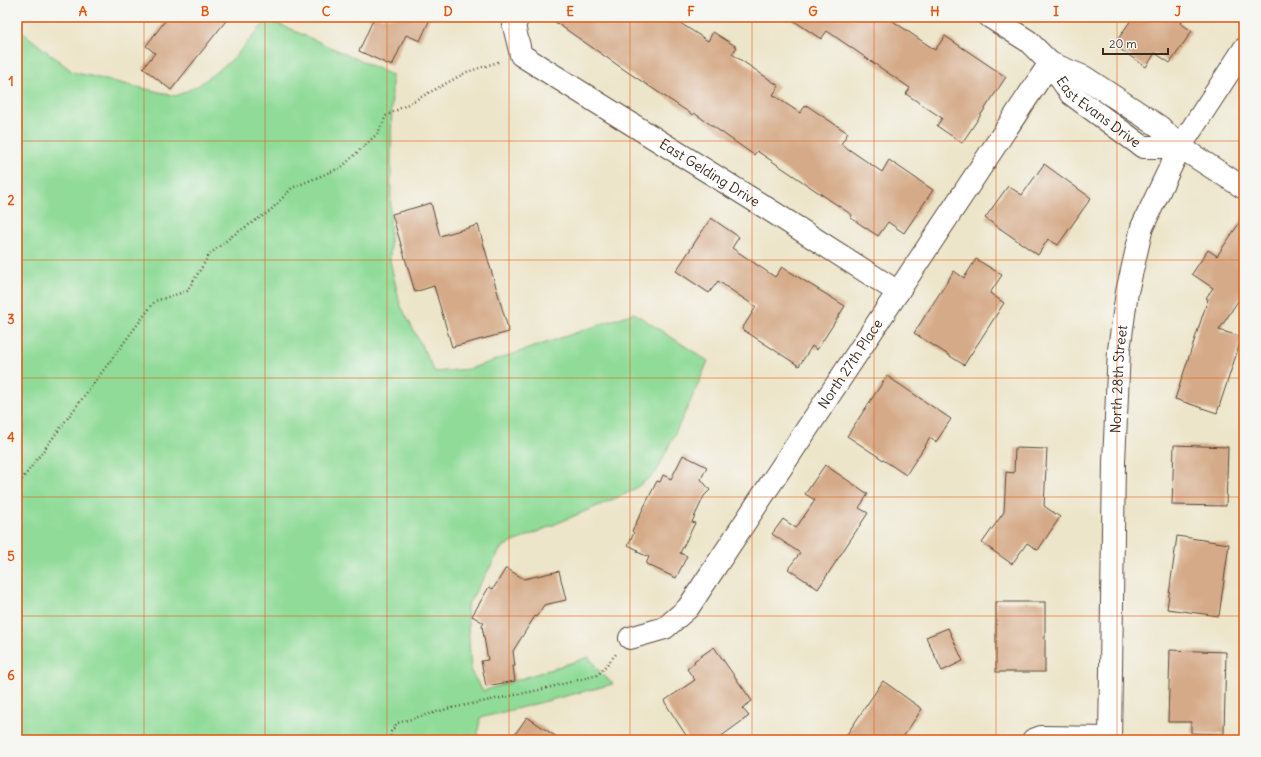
<svg xmlns="http://www.w3.org/2000/svg" width="1261" height="757" font-family="Delius,sans-serif">
	<style>
		.green { fill: #90db98; stroke: #66825b }
		.building { fill: #d5aa88 }
		.lines { fill: none; stroke-linecap: round; stroke-linejoin: round }
		.minor-casing { stroke: #564638; stroke-width: 24 }
		.path { stroke: #564638; stroke-width: 2.5; stroke-dasharray: 1 3; stroke-linecap: butt }
		.minor { stroke: #fff; stroke-width: 22 }
		.grid { fill: none; stroke: #df570d; stroke-width: 1; stroke-opacity: 0.55 }
		.labels { text-anchor: middle; stroke-width: 3; stroke-linejoin: round; paint-order: stroke }
		.street-label { font-size: 14px; fill: #3b2a1e; stroke: #f6f6f2 }
		.neatline { fill: none; stroke: #df570d; stroke-width: 1.5 }
		.grid-label { font-size: 13px; text-anchor: middle; font-weight: bold; fill: #df570d }
	</style>
	<rect width="100%" height="100%" fill="#f6f6f2"/>
	<filter id="ink" filterUnits="userSpaceOnUse"><feTurbulence type="fractalNoise" baseFrequency=".025" numOctaves="2"/><feDisplacementMap in="SourceGraphic" scale="8" xChannelSelector="R" yChannelSelector="G"/><feConvolveMatrix kernelMatrix="1 2 1 2 8 2 1 2 1" color-interpolation-filters="sRGB"/></filter>
	<filter id="wash" filterUnits="userSpaceOnUse"><feTurbulence type="fractalNoise" baseFrequency=".012" numOctaves="4" result="noise"/><feDisplacementMap in="SourceGraphic" scale="16" xChannelSelector="R" yChannelSelector="G"/><feGaussianBlur stdDeviation="0.9" result="paint"/><feColorMatrix in="noise" values="0 0 0 0 0 0 0 0 0 0 0 0 0 0 0 0 0 1.4 0 .05"/><feComposite in="paint" operator="in"/></filter>
	<g filter="url(#wash)">
		<rect width="100%" height="100%" fill="#ede5c9"/>
		<!-- green -->
		<path class="green" d="M268,19l124,56 -2,186 10,43 35,68 34,-3 165,-56 74,48 -17,39 -35,73 -26,19 -128,55 -35,59 4,66 12,19 106,-34 9,13 15,14 -133,34 -3,22h-460v-712l56,44 103,24 23,-11 34,-26z"/>
		<g id="blocks">
			<!-- building -->
			<g class="building">
				<path d="M168,17h61l-58,73 -28,-22 12,-15 -9,-7z"/>
				<path d="M367,17h64l-11,24 -14,-6 -14,31 -33,-15 14,-31z"/>
				<path d="M548,17h123l37,24 5,-9 24,15 -5,7 47,32 -6,9 27,18 6,-8 42,28 -7,11 41,28 7,-12 44,30 -29,43 -16,-11 -10,14 -27,-18 1,-3 -95,-64 -3,4 -60,-42 -1,2 -64,-42z"/>
				<path d="M788,17h99l48,33 10,-14 61,41 -44,66 -25,-17 5,-8 -36,-24 4,-6 -83,-57 -6,8z"/>
				<path d="M1133,17h52l-5,6 12,8 -22,32 -15,-10 -9,14 -32,-22z"/>
				<path d="M1044,164l47,34 -33,47 -10,-6 -10,16 -53,-37 23,-32 14,9z"/>
				<path d="M431,203l9,33 38,-11 31,107 -57,15 -18,-61 -19,6 -23,-78z"/>
				<path d="M1244,216v76l-25,38 23,7 -25,76 -42,-14 33,-100 -2,-1 7,-10 -21,-14 16,-24 9,6z"/>
				<path d="M711,218l28,19 -7,11 43,29 7,-10 63,39 -28,44 -5,-4 -13,20 -57,-37 14,-22 -38,-26 -9,12 -33,-22z"/>
				<path d="M976,259l26,16 -12,18 14,10 -40,62 -50,-32 40,-62 10,7z"/>
				<path d="M887,376l64,43 -15,23 -6,-4 -24,37 -59,-39z"/>
				<path d="M1174,445l54,2 -2,59 -54,-1z"/>
				<path d="M1015,448l32,1 -3,57 16,11 -22,33 -11,-7 -15,21 -30,-21 22,-31 2,-40 8,1z"/>
				<path d="M683,455l24,12 -6,12 9,11 -6,6 -12,26 3,1 -15,30 7,3 -11,22 -30,-14 3,-7 -12,-5 1,-2 -10,-5 6,-12 -2,-2 25,-50 3,1 3,-7 8,4z"/>
				<path d="M825,465l43,29 -9,14 9,5 -50,76 -30,-20 12,-16 -28,-19 11,-15 13,9 19,-28 -10,-6z"/>
				<path d="M1177,536l52,8 -10,72 -52,-7z"/>
				<path d="M506,568l18,11 35,-8 7,29 -22,5 -8,12 -1,-1 -22,35 2,15h-2l2,15 -29,5 -5,-25 7,-1 -6,-34 2,-3 -12,-7 17,-29 4,2z"/>
				<rect x="996" y="602" width="49" height="70"/>
				<path d="M948,628l15,33 -21,10 -16,-34z"/>
				<path d="M714,647l38,54 -10,7 7,8 -33,24h-27l-25,-39 31,-21 -8,-11 8,-7 -1,-1z"/>
				<path d="M1170,650l56,2 -2,82 -33,-1v-11h-23z"/>
				<path d="M883,681l39,28 -21,31h-58z"/>
				<path d="M527,717l34,23h-50z"/>
			</g>
		</g>
	</g>
	<g filter="url(#ink)">
		<use href="#blocks" fill-opacity="0" stroke="#564638" stroke-width="1"/>
		<g class="lines">
			<defs>
				<g id="minor">
					<path id="s1" d="M518,17l-4,9 7,29 247,154 130,83"/>
					<path id="s2" d="M990,17l38,24 22,22 21,31 72,53h37"/>
					<path d="M1050,63l34,14 76,50 20,20 64,41"/>
					<path id="s3" d="M630,638l35,-10 23,-20 362,-545"/>
					<path d="M1033,740l8,-3 69,1"/>
					<path id="s4" d="M1110,740l4,-278 5,-112 8,-58 15,-65 38,-80 64,-98"/>
				</g>
			</defs>
			<!-- minor casing -->
			<use href="#minor" class="minor-casing"/>
			<!-- path -->
			<g class="path">
				<path d="M17,486l138,-185 32,-10 23,-37 22,-18 38,-25 22,-23 50,-21 36,-34 8,-17 81,-44 34,-11"/>
				<path d="M390,740l1,-8 6,-9 50,-14 92,-19 59,-15 18,-21"/>
			</g>
			<!-- minor -->
			<use href="#minor" class="minor"/>
		</g>
	</g>
	<!-- grid -->
	<path class="grid" d="M144,17v723M265,17v723M387,17v723M509,17v723M630,17v723M752,17v723M874,17v723M996,17v723M1117,17v723M17,141h1227M17,260h1227M17,378h1227M17,497h1227M17,616h1227"/>
	<g class="labels">
		<!-- street labels -->
		<g class="street-label">
			<text dy="5" stroke="none"><textPath href="#s2" startOffset="146">East Evans Drive</textPath></text>
			<text dy="5" stroke="none"><textPath href="#s1" startOffset="262">East Gelding Drive</textPath></text>
			<text dy="5" stroke="none"><textPath href="#s3" startOffset="360">North 27th Place</textPath></text>
			<text dy="5" stroke="none"><textPath href="#s4" startOffset="361">North 28th Street</textPath></text>
		</g>
	</g>
	<!-- margin -->
	<rect width="1261" height="757" fill="none" stroke="#f6f6f2" stroke-width="44"/>
	<!-- scale -->
	<path d="M1103 48v6h65v-6" fill="none" stroke="#3b2a1e" stroke-width="2"/>
	<text x="1109" y="48" font-size="12" fill="#3b2a1e" stroke="#f6f6f2" stroke-width="3" paint-order="stroke">20 m</text>
	<rect x="22" y="22" width="1217" height="713" class="neatline"/>
	<g class="grid-label">
		<text x="83" y="16">A</text>
		<text x="205" y="16">B</text>
		<text x="326" y="16">C</text>
		<text x="448" y="16">D</text>
		<text x="570" y="16">E</text>
		<text x="691" y="16">F</text>
		<text x="813" y="16">G</text>
		<text x="935" y="16">H</text>
		<text x="1056" y="16">I</text>
		<text x="1178" y="16">J</text>
		<text x="11" y="86">1</text>
		<text x="11" y="205">2</text>
		<text x="11" y="324">3</text>
		<text x="11" y="442">4</text>
		<text x="11" y="561">5</text>
		<text x="11" y="680">6</text>
	</g>
</svg>
